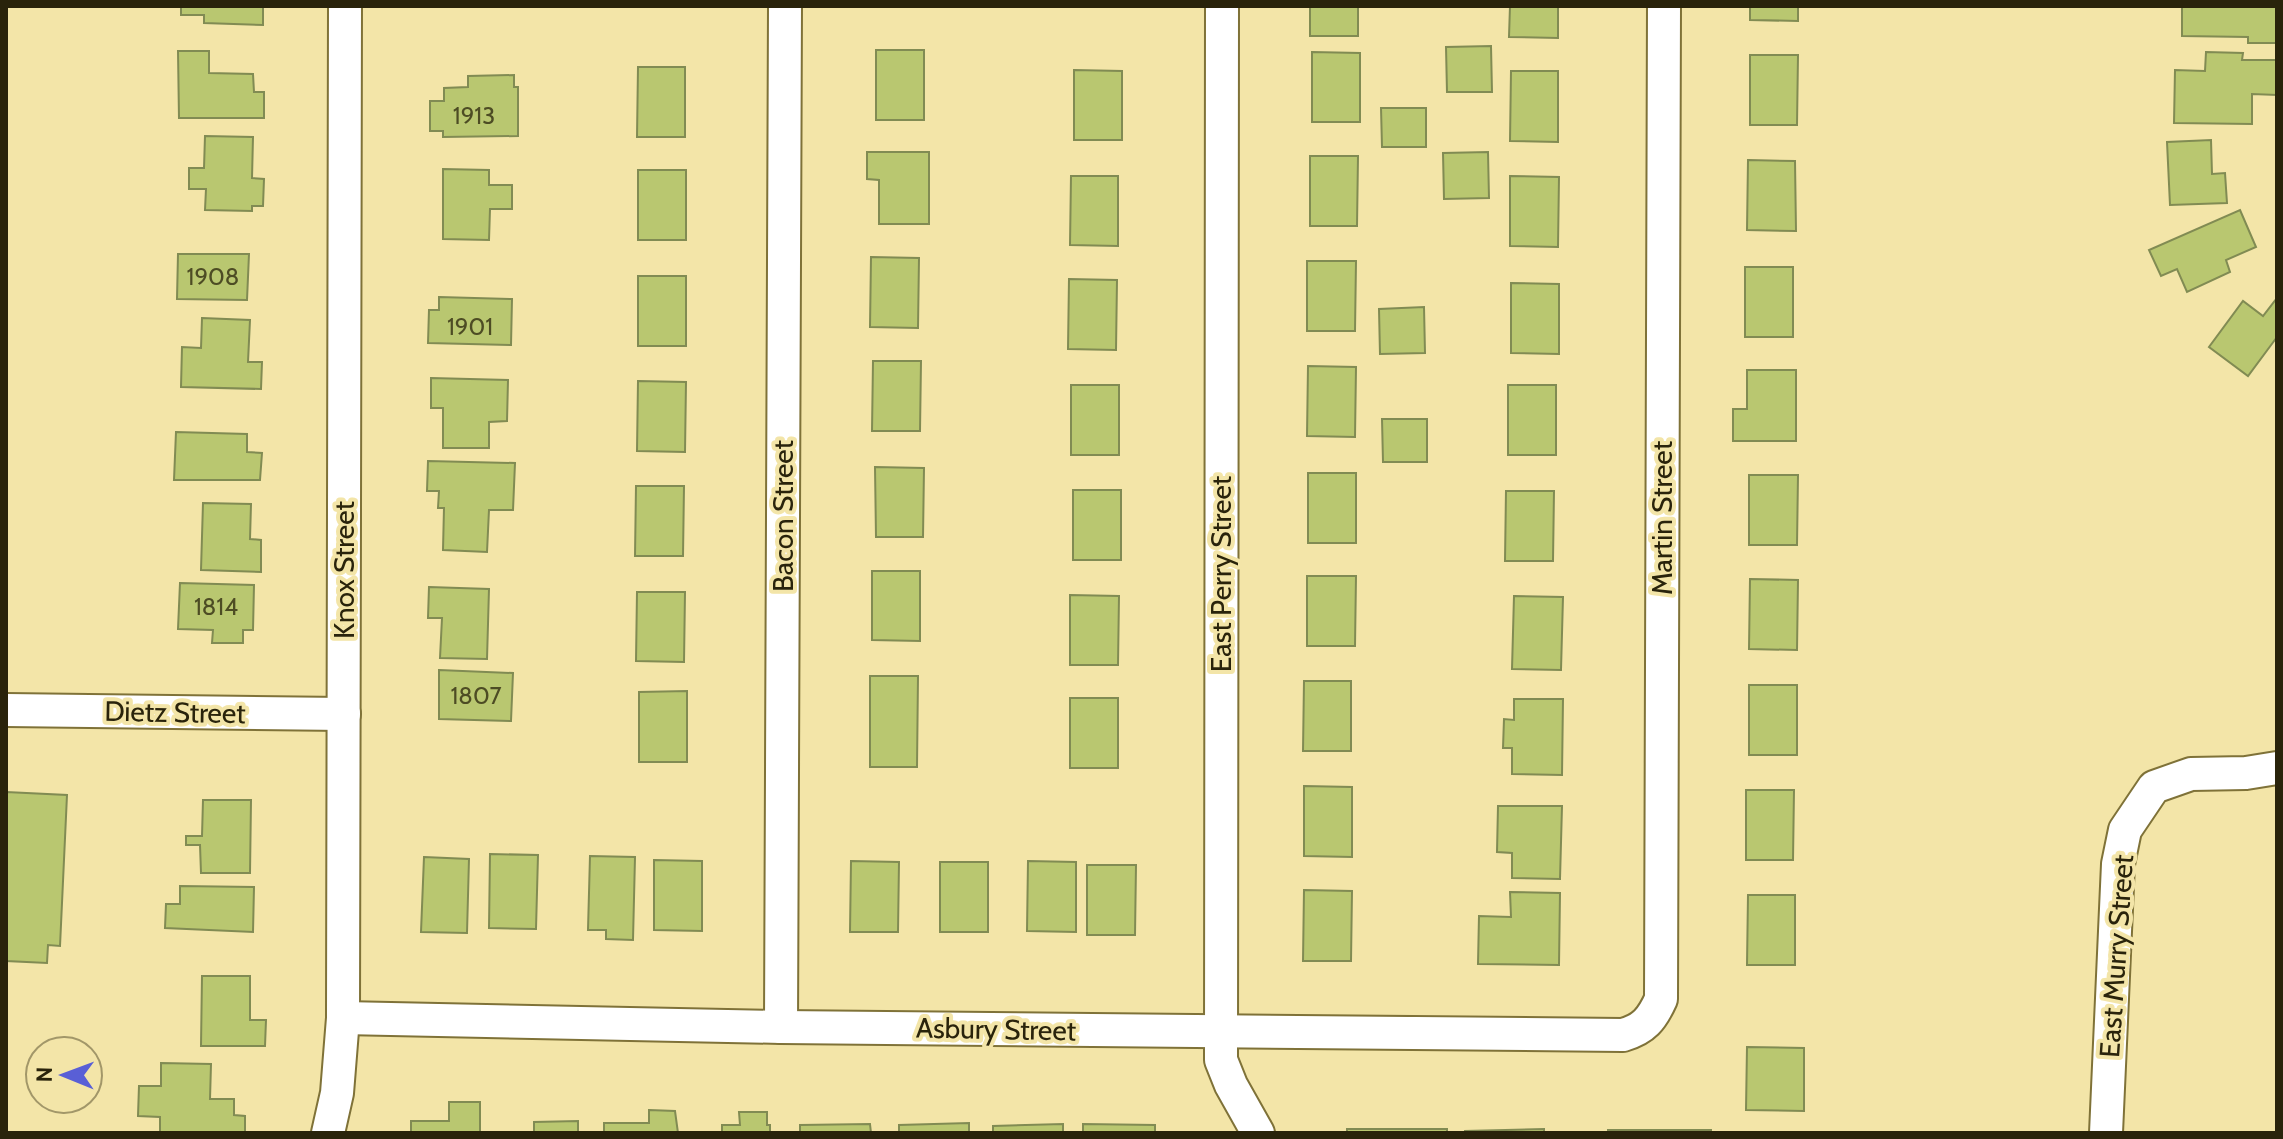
<svg xmlns="http://www.w3.org/2000/svg" width="2283" height="1139" font-family="Cabin,sans-serif">
	<style>
		.building { fill: #b9c770; stroke: #818b53; stroke-width: 2 }
		.lines { fill: none; stroke-linecap: round; stroke-linejoin: round }
		.minor-casing { stroke: #7f7238; stroke-width: 36 }
		.minor { stroke: #fff; stroke-width: 32 }
		.labels { text-anchor: middle; stroke-width: 8; stroke-linejoin: round; paint-order: stroke }
		.number-label { font-size: 24px; fill: #4d4c24 }
		.street-label { font-size: 28px; fill: #29230b; stroke: #f3e5a8 }
	</style>
	<rect width="100%" height="100%" fill="#f3e5a8"/>
	<!-- building -->
	<g class="building">
		<path d="M181,6h82v19l-59,-2v-8h-23z"/>
		<rect x="1310" y="6" width="48" height="30"/>
		<path d="M1510,6h48v32l-49,-1z"/>
		<path d="M1750,6h48v15l-48,-1z"/>
		<path d="M2182,6l95,1v36h-29v-6l-66,-1z"/>
		<path d="M1491,46l1,46h-45l-1,-45z"/>
		<rect x="876" y="50" width="48" height="70"/>
		<path d="M178,51h31v22l44,1 1,18h10v26h-85z"/>
		<path d="M1312,52l48,1v69h-48z"/>
		<path d="M2206,52l37,1 -1,7h35v35l-25,-1v30l-78,-1 1,-53 30,1z"/>
		<path d="M1750,55h48l-1,70h-47z"/>
		<path d="M638,67h47v70h-48z"/>
		<path d="M1074,70l48,1v69h-48z"/>
		<path d="M1511,71h47v71l-48,-1z"/>
		<path d="M514,75v12h4v49l-75,1v-6h-13v-30h14v-13l24,-1v-11z"/>
		<path d="M1381,108h45v39h-44z"/>
		<path d="M205,136l48,1 -1,41 12,1 -1,27h-11v5l-47,-1 1,-21h-17v-21h15z"/>
		<path d="M2211,140l1,34 13,-1 2,30 -57,2 -3,-63z"/>
		<path d="M867,152h62v72h-50v-44l-12,-1z"/>
		<path d="M1488,152l1,46 -45,1 -1,-46z"/>
		<path d="M1310,156h48l-1,70h-47z"/>
		<path d="M1748,160l47,1 1,70 -49,-1z"/>
		<path d="M443,169l46,1v15h23v24h-22l-1,31 -46,-1z"/>
		<rect x="638" y="170" width="48" height="70"/>
		<path d="M1071,176h47v70l-48,-1z"/>
		<path d="M1510,176l49,1 -1,70 -48,-1z"/>
		<path d="M2240,210l16,37 -30,13 4,12 -43,20 -10,-23 -16,7 -12,-26z"/>
		<path d="M178,254h71l-2,46 -70,-1z"/>
		<path d="M871,257l48,1 -1,70 -48,-1z"/>
		<path d="M1307,261h49l-1,70h-48z"/>
		<rect x="1745" y="267" width="48" height="70"/>
		<rect x="638" y="276" width="48" height="70"/>
		<path d="M1069,279l48,1 -1,70 -48,-1z"/>
		<path d="M1511,283l48,1v70l-48,-1z"/>
		<path d="M439,297l73,2 -1,46 -83,-2 1,-33h10z"/>
		<path d="M2277,298v39l-29,39 -39,-29 34,-46 20,15z"/>
		<path d="M1424,307l1,46 -45,1 -1,-45z"/>
		<path d="M202,318l48,2 -2,42h14l-1,27 -80,-2 1,-40 19,1z"/>
		<path d="M873,361h48l-1,70h-48z"/>
		<path d="M1308,366l48,1 -1,70 -48,-1z"/>
		<path d="M1747,370h49v71h-63v-32h14z"/>
		<path d="M431,378l77,2 -1,41 -18,1v26h-46v-40h-12z"/>
		<path d="M638,381l48,1 -1,70 -48,-1z"/>
		<rect x="1071" y="385" width="48" height="70"/>
		<rect x="1508" y="385" width="48" height="70"/>
		<path d="M1382,419h45v43h-44z"/>
		<path d="M176,432l71,2v18l15,1 -2,27h-86z"/>
		<path d="M428,461l87,2 -2,47h-24l-2,42 -44,-2 1,-42h-6l1,-17h-12z"/>
		<path d="M875,467l49,1 -1,69h-47z"/>
		<rect x="1308" y="473" width="48" height="70"/>
		<path d="M1749,475h49l-1,70h-48z"/>
		<path d="M636,486h48l-1,70h-48z"/>
		<rect x="1073" y="490" width="48" height="70"/>
		<path d="M1506,491h48l-1,70h-48z"/>
		<path d="M203,503l48,1 -1,35 11,1v32l-60,-2z"/>
		<path d="M872,571h48v70l-48,-1z"/>
		<path d="M1307,576h49l-1,70h-48z"/>
		<path d="M1750,579l48,1 -1,70 -48,-1z"/>
		<path d="M180,583l74,2 -1,45h-10v13h-31l1,-13 -35,-1z"/>
		<path d="M429,587l60,2 -2,70 -47,-1 2,-40h-14z"/>
		<path d="M637,592h48l-1,70 -48,-1z"/>
		<path d="M1070,595l49,1 -1,69h-48z"/>
		<path d="M1514,596l49,1 -2,73 -49,-1z"/>
		<path d="M439,670l74,3 -2,48 -72,-2z"/>
		<path d="M870,676h48l-1,91h-47z"/>
		<path d="M1304,681h47v70h-48z"/>
		<rect x="1749" y="685" width="48" height="70"/>
		<path d="M687,691v71h-48v-70z"/>
		<rect x="1070" y="698" width="48" height="70"/>
		<path d="M1514,699h49l-1,76 -50,-1v-26h-9l1,-29 10,1z"/>
		<path d="M1304,786l48,1v70l-48,-1z"/>
		<path d="M1746,790h48l-1,70h-47z"/>
		<path d="M6,792l61,3 -7,151 -12,-1 -1,18 -41,-2z"/>
		<path d="M203,800h48l-1,73h-49l-1,-28h-14v-9h16z"/>
		<path d="M1498,806h64l-2,73 -48,-1v-25l-15,-1z"/>
		<path d="M490,854l48,1 -2,74 -47,-1z"/>
		<path d="M590,856l45,1 -2,83 -27,-1v-9h-18z"/>
		<path d="M424,857l45,2 -2,74 -46,-1z"/>
		<path d="M654,860l48,1v70l-48,-1z"/>
		<path d="M851,861l48,1 -1,70h-48z"/>
		<path d="M1028,861l48,1v70l-49,-1z"/>
		<rect x="940" y="862" width="48" height="70"/>
		<path d="M1087,865h49l-1,70h-48z"/>
		<path d="M180,886l74,1 -1,45 -88,-4 1,-24h14z"/>
		<path d="M1304,890l48,1 -1,70h-48z"/>
		<path d="M1510,892l50,1 -1,72 -81,-1 1,-48 32,1z"/>
		<path d="M1748,895h47v70h-48z"/>
		<path d="M202,976h48v44h16l-1,26h-64z"/>
		<path d="M1747,1047l57,1v63l-58,-1z"/>
		<path d="M161,1063l50,1 -1,35h24v16l11,1v17h-85v-16l-22,-1 1,-30h22z"/>
		<path d="M449,1102h31v31h-69v-12h38z"/>
		<path d="M649,1110l26,1 3,22h-74v-10h45z"/>
		<path d="M739,1112h28v13h3v8h-48v-8h18z"/>
		<path d="M578,1121v12h-44v-11z"/>
		<path d="M969,1123v10h-70v-8z"/>
		<path d="M870,1124l1,9h-71v-8z"/>
		<path d="M1063,1124v9h-70v-7z"/>
		<path d="M1083,1124l72,1v8h-72z"/>
		<rect x="1347" y="1129" width="100" height="4"/>
		<path d="M1544,1129v4h-79v-2z"/>
		<rect x="1608" y="1130" width="103" height="3"/>
	</g>
	<g class="lines">
		<defs>
			<g id="minor">
				<path d="M1222,6l-1,1054 10,25 27,48"/>
				<path d="M6,710l338,4"/>
				<path d="M343,1018l438,9 842,8c21,-6 29,-16 38,-36l3,-993"/>
				<path d="M781,1027l4,-1021"/>
				<path d="M328,1133l9,-40 6,-75 2,-1012"/>
				<path d="M2106,1133l12,-269 7,-34 29,-43 37,-13 55,-1 31,-5"/>
			</g>
		</defs>
		<!-- minor casing -->
		<use href="#minor" class="minor-casing"/>
		<!-- minor -->
		<use href="#minor" class="minor"/>
	</g>
	<g class="labels">
		<!-- number labels -->
		<g class="number-label">
			<text x="474" y="124">1913</text>
			<text x="213" y="285">1908</text>
			<text x="470" y="335">1901</text>
			<text x="216" y="615">1814</text>
			<text x="476" y="704">1807</text>
		</g>
		<!-- street labels -->
		<g class="street-label">
			<text transform="translate(783 516) rotate(-90)" y="10">Bacon Street</text>
			<text transform="translate(1662 518) rotate(-90)" y="10">Martin Street</text>
			<text transform="translate(344 570) rotate(-90)" y="10">Knox Street</text>
			<text transform="translate(1221 574) rotate(-90)" y="10">East Perry Street</text>
			<text transform="translate(175 712) rotate(1)" y="10">Dietz Street</text>
			<text transform="translate(2116 956) rotate(-86)" y="10">East Murry Street</text>
			<text transform="translate(996 1029) rotate(1)" y="10">Asbury Street</text>
		</g>
	</g>
	<!-- border -->
	<rect width="2283" height="1139" fill="none" stroke="#29230b" stroke-width="16"/>
	<!-- north arrow -->
	<g transform="translate(64 1075) rotate(271)"><circle r="38" fill="#f3e5a8" stroke="#a29769" stroke-width="2"/>
	<path d="M0-6L14 30L0 20L-14 30Z" fill="#595fd6"/>
	<text y="-12" font-size="22" font-weight="bold" text-anchor="middle" fill="#29230b">N</text>
	</g>
</svg>
